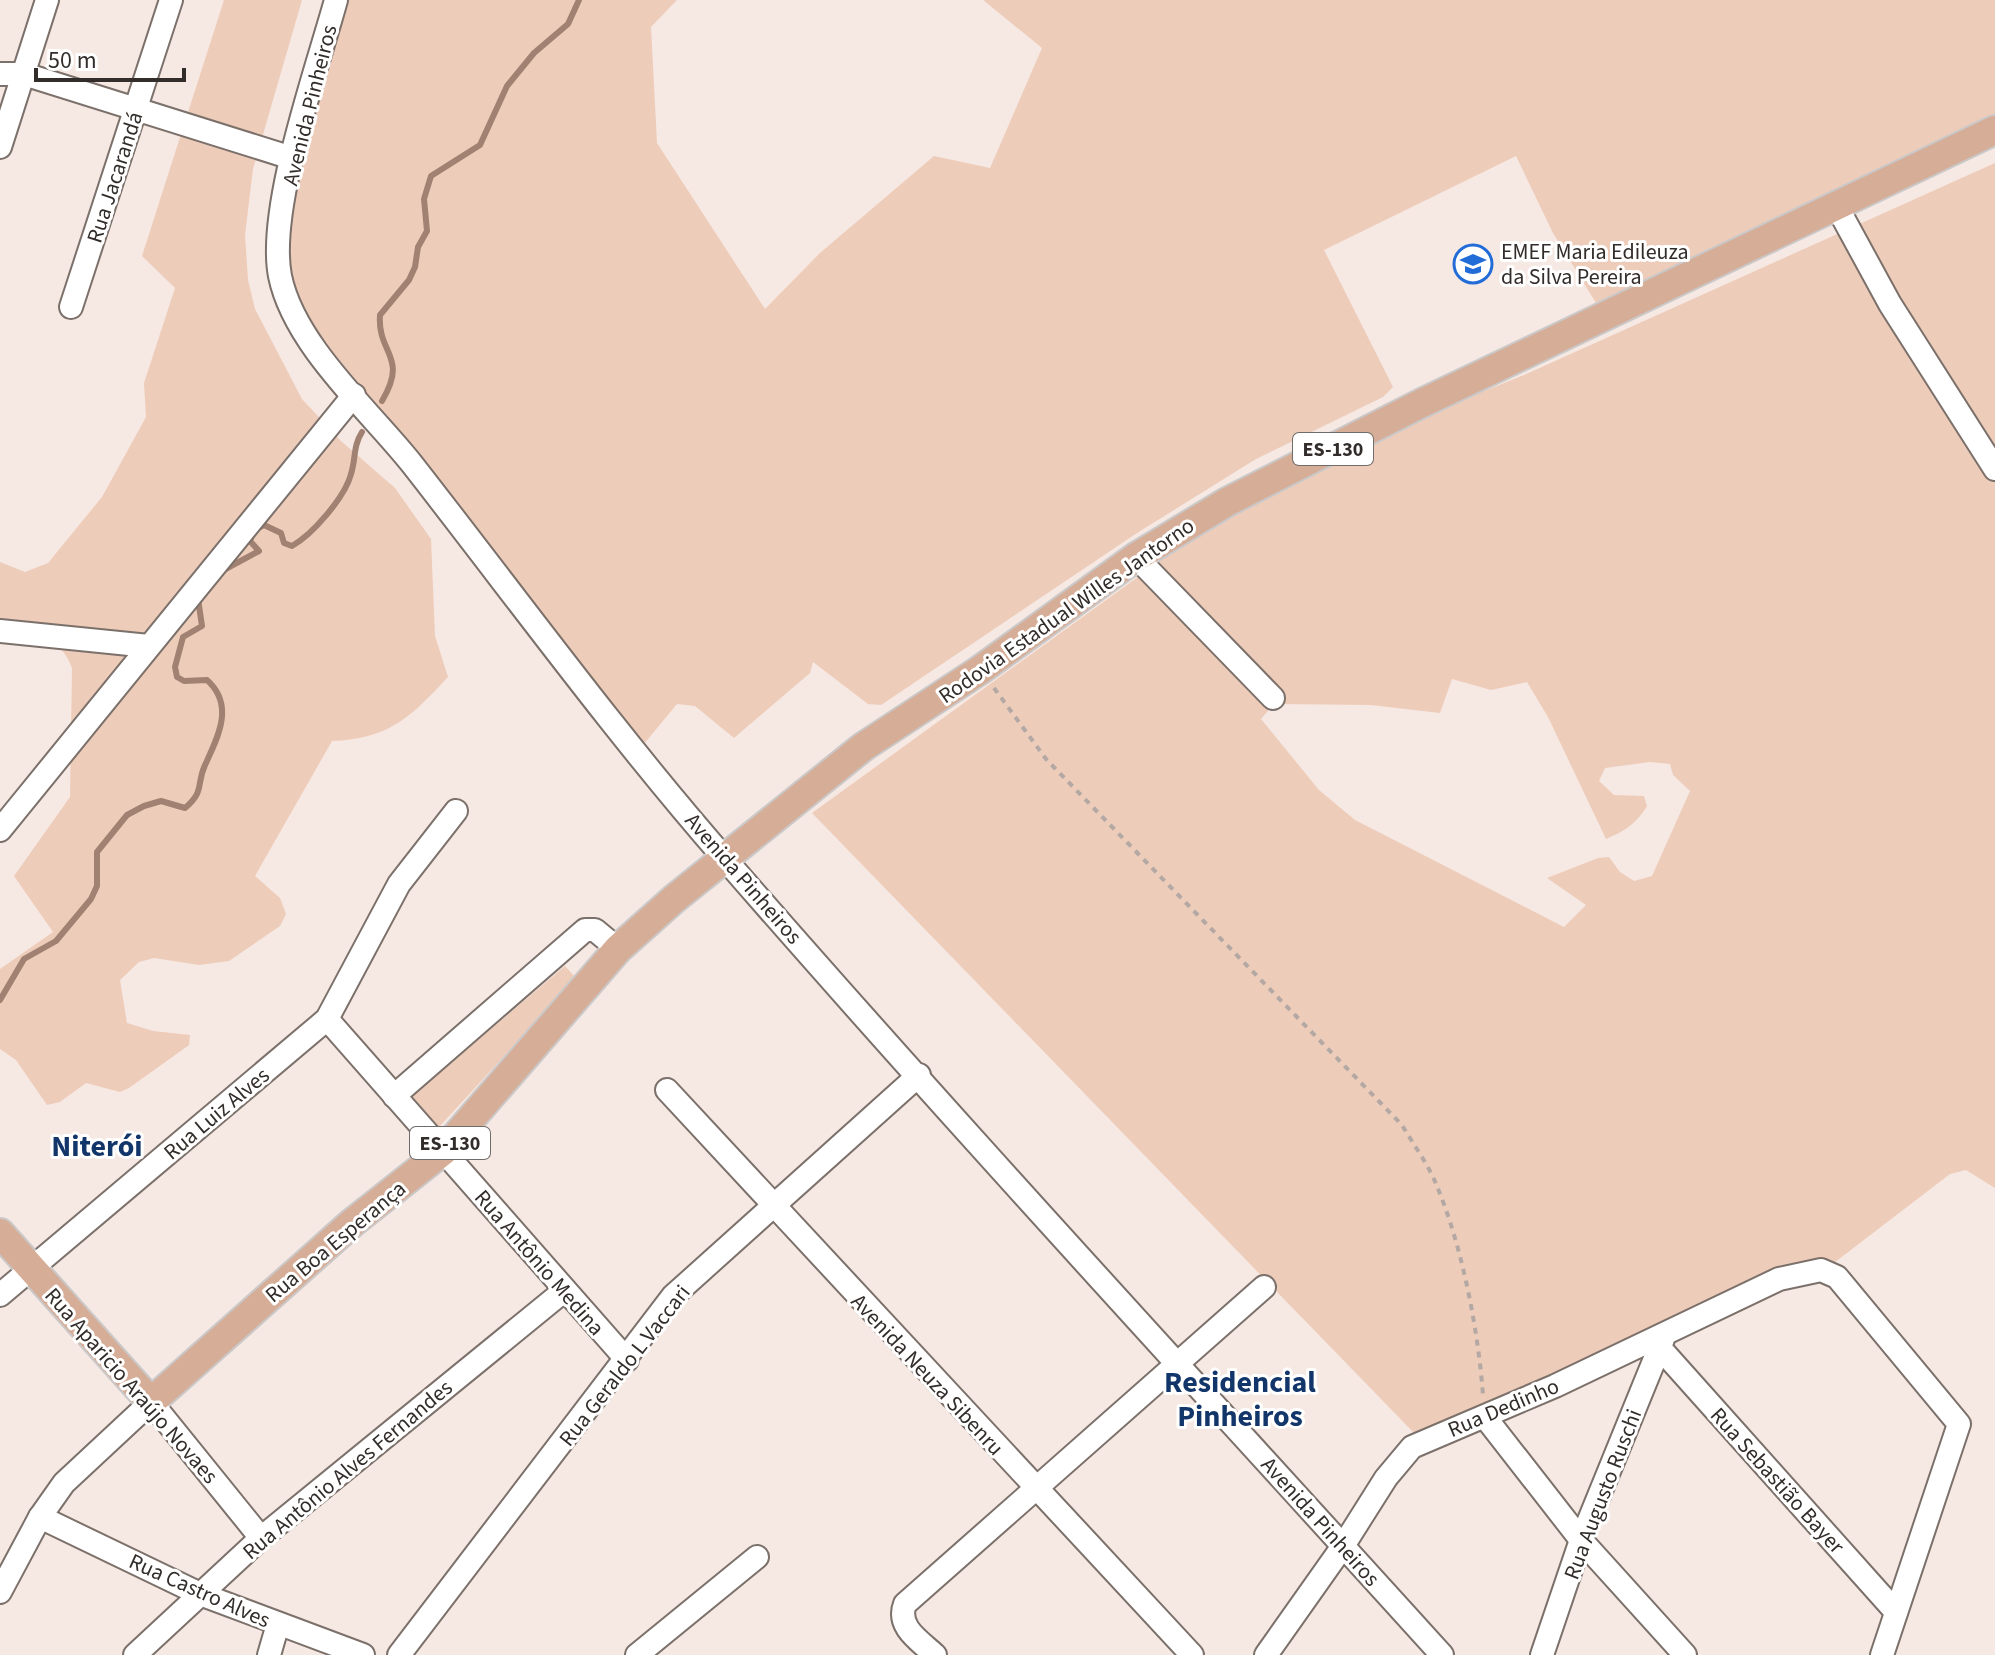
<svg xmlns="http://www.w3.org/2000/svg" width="1995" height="1655" font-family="'Source Sans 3',sans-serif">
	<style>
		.green { fill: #eeccba; fill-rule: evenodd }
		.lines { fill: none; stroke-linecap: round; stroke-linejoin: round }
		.stream { stroke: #a18171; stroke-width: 6 }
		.minor-casing { stroke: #7b706a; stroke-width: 26 }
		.major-casing { stroke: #cac8c8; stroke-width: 32 }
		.path { stroke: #b3a8a3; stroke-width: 4; stroke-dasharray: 6 6; stroke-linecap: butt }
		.minor { stroke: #fff; stroke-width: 22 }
		.major { stroke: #d6ad97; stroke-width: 28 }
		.labels { text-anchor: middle; stroke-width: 6; stroke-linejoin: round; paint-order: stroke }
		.shield { fill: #fff; stroke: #706c6a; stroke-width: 2 }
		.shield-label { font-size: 20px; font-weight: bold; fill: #322d2a }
		.street-label { font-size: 22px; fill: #322d2a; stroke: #fff }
		.poi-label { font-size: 22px; fill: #322d2a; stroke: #fff; text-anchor: start }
		.district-label { font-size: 30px; font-weight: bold; fill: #13366a; stroke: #fff }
	</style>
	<rect width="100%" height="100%" fill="#f6e8e2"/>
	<!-- green -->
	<g class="green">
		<path d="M224,0h78l-49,169 -8,66 3,45 7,29 47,90 39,42 54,47 36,51 4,97 13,41c-37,40 -59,62 -116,64l-77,135 25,22 6,16 -6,12 -51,35 -30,4 -45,-7 -15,4 -19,18 7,43 26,8 37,4 -1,10 -60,43 -9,4 -34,-9 -26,19 -13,3 -31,-45 -16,-11v-80l53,-37 -39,-56 56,-79 2,-129c-12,-35 -40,-30 -72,-35v-71l25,10 23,-9 54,-66 44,-80 -2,-34 31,-95 -33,-32z"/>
		<path d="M338,0h339l-26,27 6,116 108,166 55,-56 114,-97 56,12 52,-120 -59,-48h1012v121l-399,182 -43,-70 -37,-77 -192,94 69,137 -10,10 -127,62 -119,74 -256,172 -13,-1 -55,-42 -3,11 -76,65 -39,-32 -18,-2 -34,41 -31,-42 -79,-84 -166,-199 -76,-128 -4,-65z"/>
		<path d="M1995,163v1025l-29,-18 -16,4 -124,95 -178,69 -231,98 -605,-623 330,-239 4,-12 186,-110 192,-77zM1452,679l39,11 36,-8 21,35 58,122c19,-8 30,-15 41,-33l-3,-10 -30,-1 -15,-14 6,-13 45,-6 20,2 3,11 17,16 -38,85 -18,5 -14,-9 -11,-15 -11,1 -51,20 39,27 -22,22 -209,-107 -36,-30 -58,-71 13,-15 97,1 69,8z"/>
		<path d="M565,966l11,12 -137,149 -27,-31z"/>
	</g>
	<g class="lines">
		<!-- stream -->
		<g class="stream">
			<path d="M382,401c27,-45 -5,-47 -2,-86l29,-35 6,-13 3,-20 9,-16 -3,-32 7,-23 49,-31 27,-59 27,-33 34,-29 11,-24"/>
			<path d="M220,572l39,-21 -9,-10 4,-11 10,-5 17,8 3,10 8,3c21,-12 53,-49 59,-72 5,-16 2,-28 11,-42"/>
			<path d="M0,1000l24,-41 32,-18 35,-42 6,-13v-34l30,-37 17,-9 17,-5 24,7c20,-17 11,-23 20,-43 13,-28 30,-60 2,-85l-23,1 -7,-4 -2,-10 8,-30 19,-11 -4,-27"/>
		</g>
		<defs>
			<g id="minor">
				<path d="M336,0c-19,69 -69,209 -56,276 14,69 90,135 132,188 104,133 202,268 313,395 234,269 478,532 717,796"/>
				<path d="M0,74h24l268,84"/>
				<path d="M0,147l47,-147"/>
				<path d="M1836,205l54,99 105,165"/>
				<path d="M71,307l100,-307"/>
				<path d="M1136,557l137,141"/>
				<path d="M0,631l149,15"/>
				<path d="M0,830l354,-435"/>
				<path d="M327,1019l300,341"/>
				<path d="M667,1090l525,565"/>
				<path d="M394,1096l191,-166h10l23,19"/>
				<path d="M0,1295l327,-276 72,-135 57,-73"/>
				<path d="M1660,1348l236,264"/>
				<path d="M1485,1417l96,123 104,115"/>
				<path d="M40,1517l160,77 163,61"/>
				<path d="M0,1592l40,-75 24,-34 87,-81 110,136"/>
				<path d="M135,1655l126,-117 304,-248"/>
				<path d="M269,1655l9,-31"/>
				<path d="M399,1655l274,-359 246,-221"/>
				<path d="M637,1655l120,-98"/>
				<path d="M935,1655c-15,-14 -39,-28 -30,-51l359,-317"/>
				<path d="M1266,1655l77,-109 43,-68 26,-31 143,-61 224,-107 42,-9 16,7 122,147 -77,231"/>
				<path d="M1542,1655l39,-115 82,-201"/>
			</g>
			<path id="major" d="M0,1233l151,169 201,-179 91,-72 175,-202 56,-50 189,-152 117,-77 156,-113 91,-55 195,-99 573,-273"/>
		</defs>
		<!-- minor casing -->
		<use href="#minor" class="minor-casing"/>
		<!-- major casing -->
		<use href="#major" class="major-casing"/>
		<!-- path -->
		<path class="path" d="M994,688l52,71 356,366c11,19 26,39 34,59 26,61 42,145 47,211"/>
		<!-- minor -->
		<use href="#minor" class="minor"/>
		<!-- major -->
		<use href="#major" class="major"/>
	</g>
	<!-- icons -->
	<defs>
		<symbol id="school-ring" viewBox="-11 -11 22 22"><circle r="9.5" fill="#fff" stroke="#226cd7" stroke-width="1.5"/><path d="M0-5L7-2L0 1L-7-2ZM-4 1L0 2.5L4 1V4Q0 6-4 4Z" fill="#226cd7"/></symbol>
	</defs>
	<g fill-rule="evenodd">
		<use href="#school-ring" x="1451" y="242" width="44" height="44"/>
	</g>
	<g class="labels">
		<!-- shield labels -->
		<g class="shield">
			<rect x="1293" y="433" width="80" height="32" rx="6"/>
			<rect x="410" y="1127" width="80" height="32" rx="6"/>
		</g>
		<g class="shield-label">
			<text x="1333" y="456">ES-130</text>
			<text x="450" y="1150">ES-130</text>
		</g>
		<!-- street labels -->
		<g class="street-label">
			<text transform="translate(309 105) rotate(-76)" y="8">Avenida Pinheiros</text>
			<text transform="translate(114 177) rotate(-72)" y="8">Rua Jacarandá</text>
			<text transform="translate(1066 610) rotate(-35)" y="8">Rodovia Estadual Willes Jantorno</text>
			<text transform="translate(744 878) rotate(49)" y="8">Avenida Pinheiros</text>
			<text transform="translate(216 1113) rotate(-40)" y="8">Rua Luiz Alves</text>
			<text transform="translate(335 1241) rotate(-40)" y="8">Rua Boa Esperança</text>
			<text transform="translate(540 1262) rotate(49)" y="8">Rua Antônio Medina</text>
			<text transform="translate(624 1365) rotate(-52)" y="8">Rua Geraldo L Vaccari</text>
			<text transform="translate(928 1374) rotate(47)" y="8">Avenida Neuza Sibenru</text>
			<text transform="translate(132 1385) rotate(49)" y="8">Rua Aparicio Araújo Novaes</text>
			<text transform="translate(1503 1407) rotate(-23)" y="8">Rua Dedinho</text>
			<text transform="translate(347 1469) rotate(-40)" y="8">Rua Antônio Alves Fernandes</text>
			<text transform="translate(1778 1480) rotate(48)" y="8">Rua Sebastião Bayer</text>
			<text transform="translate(1602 1494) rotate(-69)" y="8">Rua Augusto Ruschi</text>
			<text transform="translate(1321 1521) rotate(48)" y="8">Avenida Pinheiros</text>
			<text transform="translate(200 1590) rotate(24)" y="8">Rua Castro Alves</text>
		</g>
		<!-- poi labels -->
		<g class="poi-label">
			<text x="1501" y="259">EMEF Maria Edileuza<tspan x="1501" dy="25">da Silva Pereira</tspan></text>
		</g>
		<!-- district labels -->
		<g class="district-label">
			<text x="97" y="1156">Niterói</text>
			<text x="1240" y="1392">Residencial<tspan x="1240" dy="34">Pinheiros</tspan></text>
		</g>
	</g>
	<!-- scale -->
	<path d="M36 68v12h148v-12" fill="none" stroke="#322d2a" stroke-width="4"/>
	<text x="48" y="68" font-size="24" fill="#322d2a" stroke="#ffffff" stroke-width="6" paint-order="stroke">50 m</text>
</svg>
